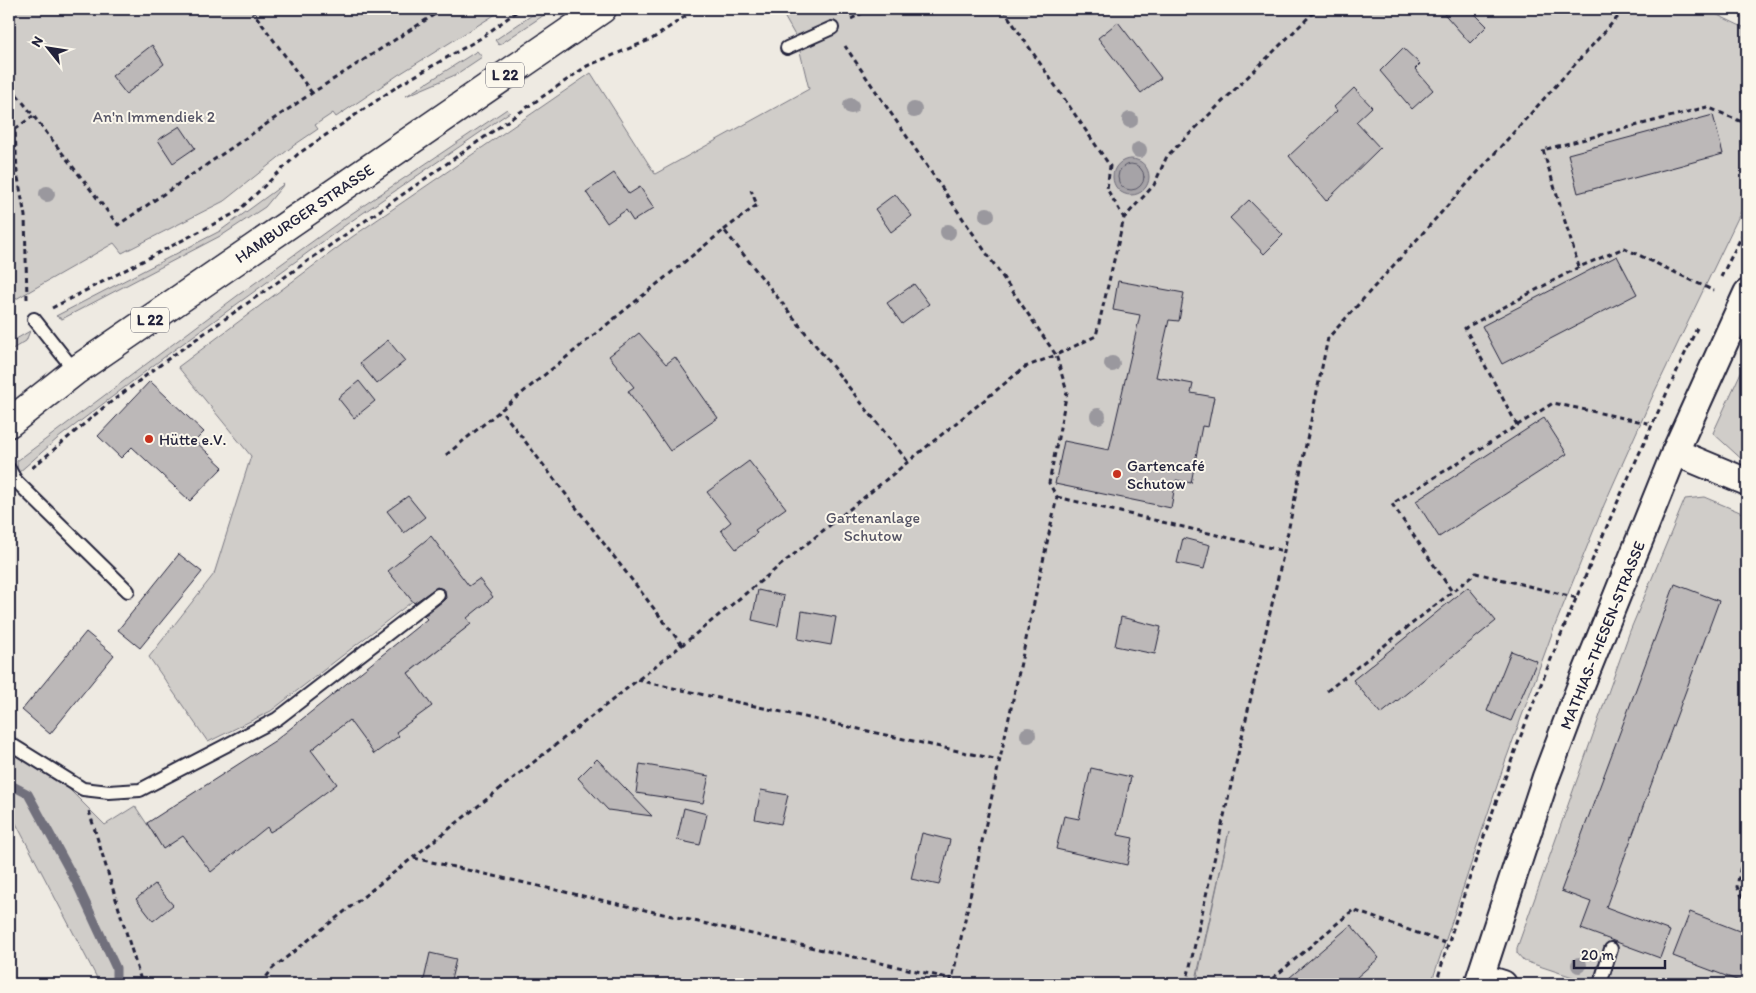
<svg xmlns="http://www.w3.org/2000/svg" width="1756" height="993" font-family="Itim,sans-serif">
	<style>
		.green { fill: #d0cdc9; stroke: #797882 }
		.water { fill: #a6a3a7; stroke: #716f7c }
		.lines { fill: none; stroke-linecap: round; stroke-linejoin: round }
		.shore { stroke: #575666; stroke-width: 1 }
		.stream { stroke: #716f7c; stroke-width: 9 }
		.building { fill: #bcb8b8; stroke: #22223b }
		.lane-casing { stroke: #22223b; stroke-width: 16 }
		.street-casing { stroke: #22223b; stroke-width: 30 }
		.primary-casing { stroke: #22223b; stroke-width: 31 }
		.path { stroke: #22223b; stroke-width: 3; stroke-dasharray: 5 4; stroke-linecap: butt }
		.lane { stroke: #fbf7ec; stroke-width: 12 }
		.street { stroke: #fbf7ec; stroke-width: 26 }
		.primary { stroke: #fbf7ec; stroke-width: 28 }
		.tree { fill: #9a989e }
		.poi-dot { fill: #c8321e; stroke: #fbf7ec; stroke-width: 2 }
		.labels { text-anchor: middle; stroke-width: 4; stroke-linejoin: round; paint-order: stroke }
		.shield { fill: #fbf7ec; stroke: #636270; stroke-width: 1 }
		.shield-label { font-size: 15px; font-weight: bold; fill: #22223b }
		.park-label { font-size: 16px; fill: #565566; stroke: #fbf7ec }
		.street-label { font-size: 16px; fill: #22223b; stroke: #fbf7ec }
		.poi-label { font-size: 16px; fill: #22223b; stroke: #fbf7ec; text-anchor: start }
	</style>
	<rect width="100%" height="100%" fill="#eeeae2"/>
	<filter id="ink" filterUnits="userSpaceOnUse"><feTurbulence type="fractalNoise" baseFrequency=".02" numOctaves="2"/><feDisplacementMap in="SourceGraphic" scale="10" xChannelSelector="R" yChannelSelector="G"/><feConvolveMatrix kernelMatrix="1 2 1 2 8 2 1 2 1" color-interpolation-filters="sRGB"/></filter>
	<g filter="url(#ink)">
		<!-- green -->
		<g class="green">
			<path d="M9,9h495l-106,66 -62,42 -3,-4 -18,12 3,4 -25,17 -69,55 -102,52 -8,-10 -105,60z"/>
			<path d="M541,9h12l-54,36 -4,-5z"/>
			<path d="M780,9h925l42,20v170l-93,194 -50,112 -50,123 -49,134 -74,222h-235l33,-153 -34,153h-1098l-1,-8 -87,-166v-60l45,24 51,51 30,-19 28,42 125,-80 183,-144 -19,-24 -11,-21 -170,132 -63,31 -59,-85 65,-83 37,-118 -73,-89 174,-130 239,-164 64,101 154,-85 -12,-50z"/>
			<path d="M477,51l5,6 -27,18 -49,21z"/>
			<path d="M507,109l3,3 -163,112 -180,131 -110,84 -39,34 -1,-12 220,-165 108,-78z"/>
			<path d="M284,184l-19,23 -41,27 -162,85 -6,-3 164,-85z"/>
			<path d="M30,331l-4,10 -17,10v-8z"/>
			<path d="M1747,359v105l-34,-31z"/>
			<path d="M1704,497l43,18v469h-153l-70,-23 -7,-8v-5l113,-317 55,-132z"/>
		</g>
		<!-- water -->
		<circle class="water" cx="1131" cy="177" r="18"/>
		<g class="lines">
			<!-- shore -->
			<circle class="shore" cx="1131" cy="177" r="13"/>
			<!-- stream -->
			<path class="stream" d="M9,784l19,10 48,88 40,86v16"/>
		</g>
		<!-- building -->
		<g class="building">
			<path d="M1440,9h30l17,17 -17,17z"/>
			<path d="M1118,22l43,56 -20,15 -43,-55z"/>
			<path d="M152,45l12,19 -38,30 -14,-18z"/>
			<path d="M1403,48l17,16 -5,5 18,21 -21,19 -32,-38z"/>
			<path d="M1354,88l18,19 -16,15 24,26 -54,53 -37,-45 48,-45 -3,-4z"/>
			<path d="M1713,115l10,39 -145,39 -10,-39z"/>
			<path d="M180,126l15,22 -22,15 -15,-23z"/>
			<path d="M614,173l15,21 11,-7 14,21 -21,13 -7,-11 -19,13 -21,-31z"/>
			<path d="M895,194l17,22 -21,16 -16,-23z"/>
			<path d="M1249,200l34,35 -19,19 -34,-36z"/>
			<path d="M1617,256l20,38 -135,70 -20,-38z"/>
			<path d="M1118,281l66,12 -5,28 -10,-1 -13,57 37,7 -2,9 23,4 -6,30 -6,-1 -11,57 -15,-3 -5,28 -116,-24 9,-43 45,9 31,-135 -27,-5z"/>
			<path d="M914,284l15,20 -27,20 -15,-21z"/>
			<path d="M639,333l27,31 9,-7 43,61 -48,33 -42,-60 6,-4 -25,-31z"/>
			<path d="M388,340l17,21 -28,23 -17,-21z"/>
			<path d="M150,381l54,51 -9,9 28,26 -33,34 -58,-54 -11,11 -23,-22z"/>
			<path d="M359,381l16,20 -21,17 -16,-20z"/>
			<path d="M1544,418l23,36 -128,83 -23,-36z"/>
			<path d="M749,461l37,47 -31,22 2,3 -21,16 -15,-19 10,-8 -24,-30z"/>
			<path d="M408,496l17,21 -21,16 -17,-22z"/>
			<path d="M431,536l38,50 10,-7 14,18 -26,21 4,6 -63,49 24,33 -36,26 3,4 -25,18 -25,-34 -38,30 26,34 -55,41 -12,7 -3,-5 -56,45 -28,-36 -20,13 -16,-26 129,-83 151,-121 -3,-3 19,-15 3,-3 -1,-8 -8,-3 -23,16 -26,-32z"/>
			<path d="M1183,538l27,7 -6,24 -27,-6z"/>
			<path d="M179,554l23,18 -62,76 -22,-18z"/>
			<path d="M1675,584l44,17 -113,306 64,24 -10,27 -79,-29 10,-27 -30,-11z"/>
			<path d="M1468,587l28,34 -115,93 -28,-34z"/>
			<path d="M758,590l26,6 -6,30 -26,-6z"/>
			<path d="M802,611l34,6 -5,28 -33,-6z"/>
			<path d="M1121,617l40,10 -6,27 -40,-8z"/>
			<path d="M86,632l28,23 -64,79 -28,-24z"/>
			<path d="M1511,651l26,10 -26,60 -24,-10z"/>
			<path d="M597,759l55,57 -44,-6 -30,-32z"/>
			<path d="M640,764l69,12 -6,27 -67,-10z"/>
			<path d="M1091,768l40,9 -13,58 15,3 -6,27 -71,-16 8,-33 15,3z"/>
			<path d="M761,790l27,5 -7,29 -26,-5z"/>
			<path d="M684,808l23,6 -7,31 -23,-5z"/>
			<path d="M922,833l28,7 -11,45 -28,-6z"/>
			<path d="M155,884l18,21 -20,16 -17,-22z"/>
			<path d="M1690,912l57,22v50l-74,-28z"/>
			<path d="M1351,925l28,33 -30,26h-67z"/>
			<path d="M430,953l26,6 -6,25h-27z"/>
		</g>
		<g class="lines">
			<defs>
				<g id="lane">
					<path d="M787,48l45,-20"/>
					<path d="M34,319l41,52"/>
					<path d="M9,469l7,12 112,110"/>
					<path d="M9,743l74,46 26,3 31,-2 137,-71 161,-124"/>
					<path d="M1600,984l11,-35"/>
				</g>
				<g id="street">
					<path d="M1675,452l72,30"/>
					<path d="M1481,977l22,7"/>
					<path d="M1478,984l68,-207 33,-87 96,-238 72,-159"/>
				</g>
				<path id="primary" d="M9,423l66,-52 527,-362"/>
			</defs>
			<!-- lane casing -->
			<use href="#lane" class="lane-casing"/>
			<!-- street casing -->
			<use href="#street" class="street-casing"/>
			<!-- primary casing -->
			<use href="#primary" class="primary-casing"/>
			<!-- path -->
			<g class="path">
				<path d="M251,9l61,84"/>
				<path d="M1003,9l107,157 -3,23 17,29"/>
				<path d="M1744,9l3,1"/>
				<path d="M851,19l19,-10"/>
				<path d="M9,84l9,12"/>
				<path d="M9,101l9,-5 100,129 194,-132 131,-84"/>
				<path d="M724,230l33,-25 -6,-15"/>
				<path d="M1579,267l-36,-117 164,-43 40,17"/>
				<path d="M1721,277l26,-51"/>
				<path d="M27,299l-2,-83 -8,-44 -2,-43 18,-13"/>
				<path d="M52,308l185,-96 61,-58 103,-70 80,-46 39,-29"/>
				<path d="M1517,425l-52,-97 114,-61 45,-19 90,43"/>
				<path d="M446,455l55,-45"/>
				<path d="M32,468l71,-60 69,-52 357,-250 58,-40 65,-27 44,-30"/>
				<path d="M1057,497l227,54"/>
				<path d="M1451,590l-59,-86 161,-101 99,21"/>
				<path d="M682,645l-181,-235 223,-180 185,233"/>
				<path d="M637,680l362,80"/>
				<path d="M1327,691l149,-118 101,25"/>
				<path d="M89,811l53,173"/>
				<path d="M1747,851l-5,9 -5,27 10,17"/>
				<path d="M414,858l538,121"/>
				<path d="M261,984l12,-16 409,-323 343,-278 31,-12 -211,-309"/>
				<path d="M951,984l106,-487 -8,-14 18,-91 -11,-37 40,-19 28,-118 30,-33 13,-29 150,-147"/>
				<path d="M1186,984l98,-433 44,-213 297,-329"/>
				<path d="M1266,984l87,-74 95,34"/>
				<path d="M1436,984c67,-225 161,-443 261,-656"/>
			</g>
			<!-- lane -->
			<use href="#lane" class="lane"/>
			<!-- street -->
			<use href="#street" class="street"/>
			<!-- primary -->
			<use href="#primary" class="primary"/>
		</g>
		<!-- trees -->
		<g class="tree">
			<circle cx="851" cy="106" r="8"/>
			<circle cx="914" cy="110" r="8"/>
			<circle cx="1130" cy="120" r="8"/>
			<circle cx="1139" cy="150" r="8"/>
			<circle cx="47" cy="194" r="8"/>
			<circle cx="987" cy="215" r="8"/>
			<circle cx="948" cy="232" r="8"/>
			<circle cx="1112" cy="364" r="8"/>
			<circle cx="1098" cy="416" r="8"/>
			<circle cx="1028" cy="735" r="8"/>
			<circle cx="1579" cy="965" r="8"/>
		</g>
	</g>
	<!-- markers -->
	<g class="poi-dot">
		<circle cx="149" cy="439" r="5"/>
		<circle cx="1117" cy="474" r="5"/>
	</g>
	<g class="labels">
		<!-- shield labels -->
		<g class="shield">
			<rect x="486" y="62.5" width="38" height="25" rx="4"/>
			<rect x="131" y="307.5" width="38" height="25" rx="4"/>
		</g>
		<g class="shield-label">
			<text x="505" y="80">L 22</text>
			<text x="150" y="325">L 22</text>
		</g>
		<!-- park labels -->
		<g class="park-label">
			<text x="154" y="122">An'n Immendiek 2</text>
			<text x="873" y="523">Gartenanlage<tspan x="873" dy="18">Schutow</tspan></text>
		</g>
		<!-- street labels -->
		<g class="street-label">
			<text transform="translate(304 213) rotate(-34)" y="6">HAMBURGER STRASSE</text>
			<text transform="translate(1602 635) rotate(-68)" y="6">MATHIAS-THESEN-STRASSE</text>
		</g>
		<!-- poi labels -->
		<g class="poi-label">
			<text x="159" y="445">Hütte e.V.</text>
			<text x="1127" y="471">Gartencafé<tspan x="1127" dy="18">Schutow</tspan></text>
		</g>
	</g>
	<!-- margin -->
	<rect width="1756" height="993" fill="none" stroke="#fbf7ec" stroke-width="30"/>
	<rect x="15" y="15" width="1726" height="963" fill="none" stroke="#22223b" stroke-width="2" filter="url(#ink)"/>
	<!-- north arrow -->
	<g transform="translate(48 48) rotate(300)" stroke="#fbf7ec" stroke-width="4" paint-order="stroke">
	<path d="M0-4L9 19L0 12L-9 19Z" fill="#22223b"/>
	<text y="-8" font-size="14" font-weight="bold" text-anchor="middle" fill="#22223b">N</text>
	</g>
	<!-- scale -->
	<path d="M1574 960v8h91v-8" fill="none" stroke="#22223b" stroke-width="2.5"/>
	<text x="1581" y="960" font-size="15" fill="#22223b" stroke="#fbf7ec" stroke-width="4" paint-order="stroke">20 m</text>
</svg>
